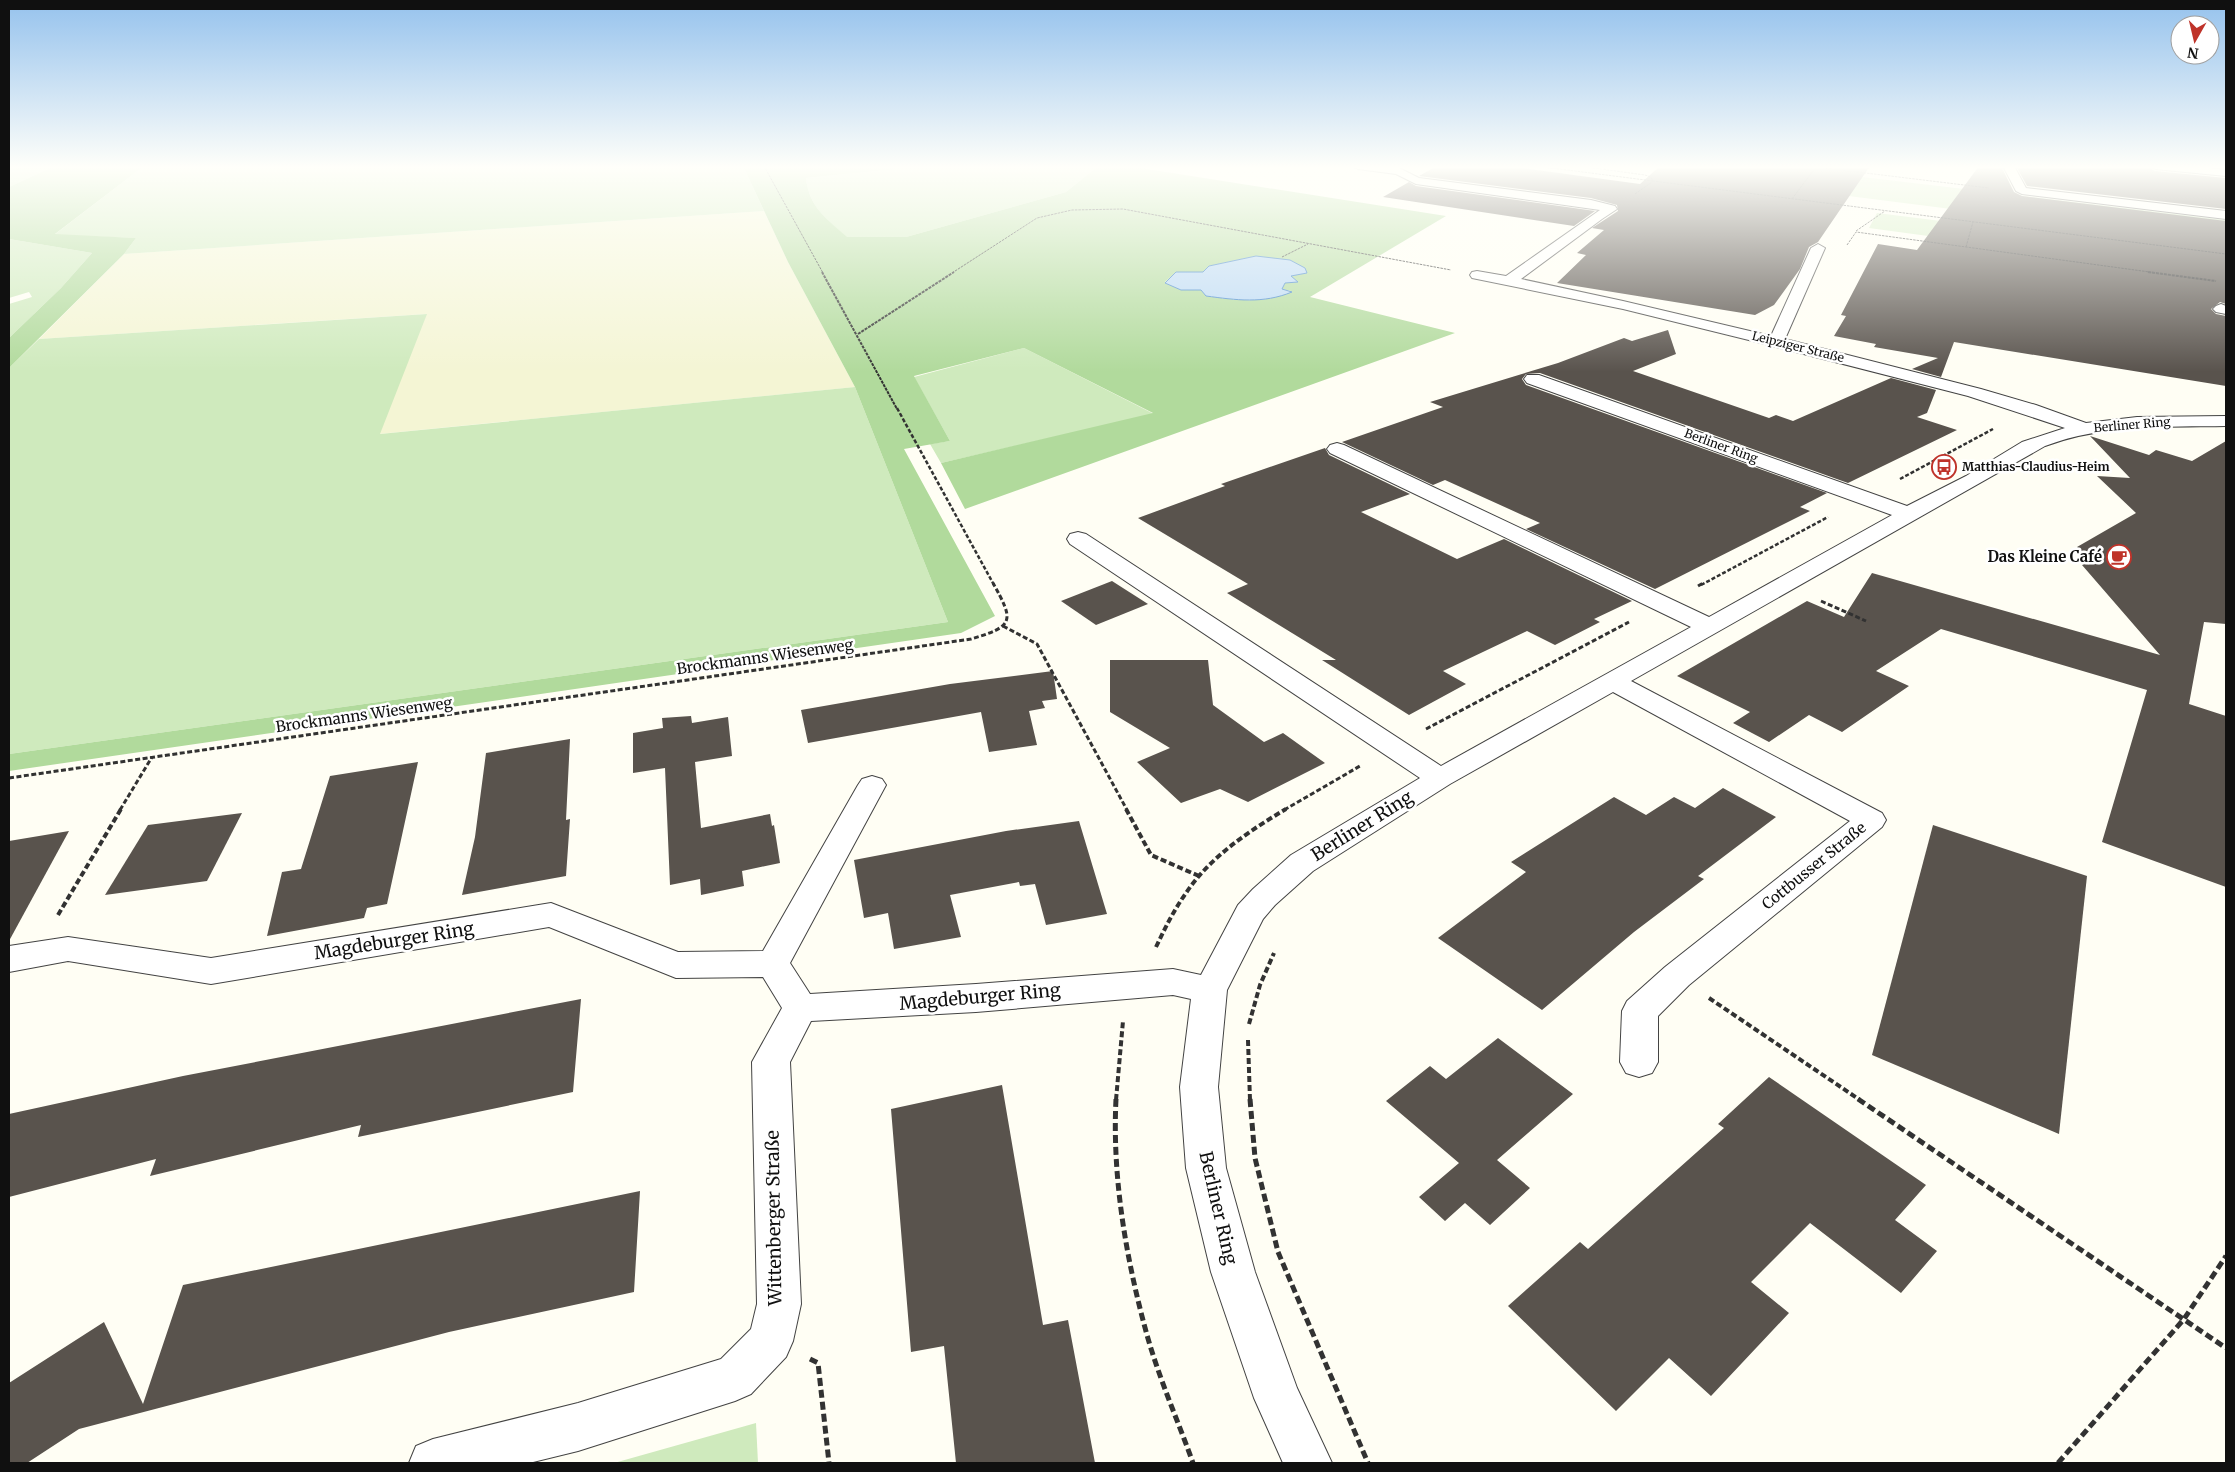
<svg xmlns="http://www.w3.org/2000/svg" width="2235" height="1472" font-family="Merriweather,serif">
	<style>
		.farmland { fill: #f4f5d4 }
		.green { fill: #cfeabd }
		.forest { fill: #b1da9c; fill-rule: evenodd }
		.water { fill: #b9d8f5; stroke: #4185cb }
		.building { fill: #59534d }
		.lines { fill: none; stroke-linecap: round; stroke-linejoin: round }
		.minor-casing { stroke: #434343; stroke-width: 2 }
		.path-far5 { stroke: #323232; stroke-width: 1; stroke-dasharray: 2.5 1; stroke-linecap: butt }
		.path-far4 { stroke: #323232; stroke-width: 2; stroke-dasharray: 3 1; stroke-linecap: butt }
		.path-far3 { stroke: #323232; stroke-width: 2.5; stroke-dasharray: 4 2; stroke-linecap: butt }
		.path-far2 { stroke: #323232; stroke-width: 3; stroke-dasharray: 5 2.5; stroke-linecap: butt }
		.path-far1 { stroke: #323232; stroke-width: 4; stroke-dasharray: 6 3; stroke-linecap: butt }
		.path { stroke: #323232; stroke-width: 5; stroke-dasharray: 8 4; stroke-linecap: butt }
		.minor { fill: #fff; fill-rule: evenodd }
		.labels { text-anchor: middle; stroke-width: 5; stroke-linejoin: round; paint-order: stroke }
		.far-street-label { font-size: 12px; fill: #101010; stroke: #fff }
		.far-poi-label { font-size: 12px; font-weight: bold; fill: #101010; stroke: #fff; text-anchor: start }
		.poi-label { font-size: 15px; font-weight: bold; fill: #101010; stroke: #fff; text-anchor: end }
		.street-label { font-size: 15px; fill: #101010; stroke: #fff }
		.near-street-label { font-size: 18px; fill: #101010; stroke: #fff }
	</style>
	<rect width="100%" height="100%" fill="#fffef4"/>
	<!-- farmland -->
	<path class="farmland" d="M764,211l24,51 67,125 -476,47 47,-120 -387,25 85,-85z"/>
	<!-- green -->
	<g class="green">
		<path d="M56,166h65l-69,1 -43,20v-17z"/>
		<path d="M144,166h599l21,45 -640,43 12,-16 -82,-3z"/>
		<path d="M909,166h189l-32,26 -160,45h-60c-20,-19 -37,-30 -40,-59l102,-10z"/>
		<path d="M1845,175l381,45v24l-393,-50z"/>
		<path d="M1877,213l72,9 -6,16 -74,-10z"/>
		<path d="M9,239l83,14 -31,35 -52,50v-34l23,-7 -3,-5 -20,6z"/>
		<path d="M427,314l-47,120 475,-47 93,235 -939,132v-386l30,-29z"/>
		<path d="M1024,348l130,66 -213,49 -11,-19 20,-3 -36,-64z"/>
		<path d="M756,1423l2,40h-144z"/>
	</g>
	<!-- forest -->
	<g class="forest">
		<path d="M9,166h135l-89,68 81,4 -12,16 -115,114v-30l52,-50 31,-35 -83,-14v-52l41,-19 -41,2z"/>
		<path d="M743,166h166l-1,2 -102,10c3,29 20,40 41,59h59l160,-45 32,-26h30l318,50 -136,81 145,36 -490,176 -24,-46 212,-50 -129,-65 -110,28 36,65 -46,8 91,167 -34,17 -952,138v-17l939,-132 -93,-235 -67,-125zM1256,256l51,17 -16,3 6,5 -12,2 -3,6 9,2c-29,14 -55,9 -85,5l-5,-6h-20l-16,-8 11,-10h27l6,-6z"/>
	</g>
	<!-- water -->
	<path class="water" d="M1256,256l34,4 15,8 2,5 -16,3 7,6 -13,1 -3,6 10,3c-29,12 -56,8 -86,4l-5,-6h-20l-16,-7 11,-11h27l6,-6z"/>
	<!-- building -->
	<g class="building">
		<path d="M1437,166h70l133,18 20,-18h210l-52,76 -9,5 -9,22 -26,36 -19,10 -198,-32 29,-28 -9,-2 27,-23 -12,-2 26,-17 -1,-6 -26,-7 -172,-22z"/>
		<path d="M1979,166h22l13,26 8,4 204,25v83l-6,-2 -9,7 5,5 10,2v70l-272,-44 -13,35 -29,-8 26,-11 -64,-11 2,-3 -42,-8 12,-20 -5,-1 37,-71 39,6z"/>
		<path d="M2016,166h132l7,5 71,7v31l-199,-23z"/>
		<path d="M1409,182l7,4 179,25 -21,15 -191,-29z"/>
		<path d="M1668,330l8,24 -43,17 136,47 7,-3 17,6 98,-43 45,12 -9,23 -10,4 40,13 -109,53 -308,-110 -14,1 -4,5 4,6 301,108 -27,14 10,4 -155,78 -129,-60 14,-6 -95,-43 -12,5 -91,-43 101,-35 -13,-5 128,-39 66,-25 8,3z"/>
		<path d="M2090,436l59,19 7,-5 36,11 34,-20v183l-22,-2 -15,82 37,12v171l-124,-45 45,-152 -206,-61 -65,42 33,15 -67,46 -33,-17 -40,27 -36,-19 17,-11 -73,-36 130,-75 37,16 28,-44 288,82 -78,-90 8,-4 -13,-14 59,-34 -39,-37 33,2z"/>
		<path d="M1325,448l4,7 81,39 -49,18 96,47 47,-20 128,62 -38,18 6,3 -45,23 -28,-14 -84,40 23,13 -57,31 -87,-55h14l-109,-67 21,-9 -110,-66 87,-32 -4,-2z"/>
		<path d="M1112,581l36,23 -52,21 -35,-24z"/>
		<path d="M1110,660h98l5,45 51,37 19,-9 42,30 -77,39 -28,-13 -39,14 -44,-41 33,-14 -60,-36z"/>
		<path d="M1053,671l4,28 -15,2 3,7 -16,3 8,34 -48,7 -8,-40 -173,31 -7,-33 149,-26z"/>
		<path d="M691,716l1,7 36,-6 4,39 -37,6 6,66 69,-14 2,12 2,-1 6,38 -38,8 2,15 -43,9 -1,-16 -30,6 -5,-117 -32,5v-40l30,-5 -1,-10z"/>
		<path d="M570,739l-4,81 4,-1 -4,57 -104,19 13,-58 11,-84z"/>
		<path d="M418,762l-31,142 -20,4 -3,10 -97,18 15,-64 19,-3 29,-93z"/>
		<path d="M1723,788l53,29 -78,59 6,3 -70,53 -92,78 -104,-72 88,-66 -15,-10 103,-65 32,18 28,-18 21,11z"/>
		<path d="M242,813l-35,68 -102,14 43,-70z"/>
		<path d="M1079,821l28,93 -61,11 -11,-41 -15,2 -1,-4 -69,13 11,42 -67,12 -6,-36 -24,5 -10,-58 152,-29z"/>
		<path d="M1933,825l154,51 -28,258 -187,-79z"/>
		<path d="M69,831l-60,110v-100z"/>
		<path d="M581,999l-8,93 -215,45 3,-12 -211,51 6,-17 -147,38v-83l174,-38z"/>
		<path d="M1498,1038l75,56 -76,66 33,28 -40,37 -25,-22 -20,18 -26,-24 40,-34 -73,-62 44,-35 16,13z"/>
		<path d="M1769,1077l157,108 -31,35 42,31 -36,42 -91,-70 -59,59 38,31 -78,83 -42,-38 -53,53 -108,-105 72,-64 8,7 136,-121 -6,-4z"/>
		<path d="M1002,1085l41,240 25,-5 27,143h-139l-12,-117 -33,6 -20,-243z"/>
		<path d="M640,1191l-6,101 -185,40 -370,97 -52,34h-18v-80l95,-61 39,82 40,-119z"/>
	</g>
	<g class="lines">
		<defs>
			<g id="minor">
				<path d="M1353,166l46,2 20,10 172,22 24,6 2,3 -15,10 -81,60 102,22 148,35 40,-88 7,-4 7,4 -40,91 196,50 55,16 50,18 51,-6 89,-1v10c-60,1 -123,-2 -181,20l-414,235 251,132 4,7 -4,7 -193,158 -31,31v46l-6,11 -13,4 -13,-4 -6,-11 2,-51 5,-10 38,-34 185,-146 -237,-129 -163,92 -137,87 -38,34 -12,14 -36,71 -9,97 8,81 29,104 42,116 35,75h-49l-29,-65 -43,-126 -25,-104 -6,-81 11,-88 -18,-4 -197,17 -165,9 -21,41 11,242 -8,37 -7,16 -35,37 -16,7 -157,50 -49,12h-120l7,-17 17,-7 145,-36 143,-44 30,-30 6,-25 -5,-242 30,-54 -19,-31 -87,1 -127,-51 -338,57 -143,-23 -59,11v-26l59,-9 143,21 340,-55 127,49 85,-1 95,-166 4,-6 10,-3 10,3 4,6 -96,178 20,31 166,-10 197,-15 28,6 37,-70 15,-16 38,-34 129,-77 -350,-234 -3,-5 3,-5 8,-2 8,2 355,232 250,-139 -361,-174 -3,-4 3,-4 7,-2 7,2 365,172 183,-102 -365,-132 -3,-4 3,-4h12l368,131 59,-30 56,-34 43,-14 -97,-32 -207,-53 -138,-34 -151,-31 -2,-3 2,-3 5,-1 29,5 94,-66 -184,-26 -20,-10 -38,-5z"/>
				<path d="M2003,166h11l12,22 200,23v8l-204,-25 -6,-3z"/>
				<path d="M2150,166h42l34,4v6l-71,-7z"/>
				<path d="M2221,304l5,2v8l-10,-2 -3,-3 3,-3z"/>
			</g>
		</defs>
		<!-- minor casing -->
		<use href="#minor" class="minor-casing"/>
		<!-- path-far5 -->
		<g class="path-far5">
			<path d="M764,166l59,107"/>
			<path d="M1536,166l117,15"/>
			<path d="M1579,166l66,9 6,2 2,4 573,73"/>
			<path d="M1808,166l181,22"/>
			<path d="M1635,194l17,-12"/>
			<path d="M1792,199l23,-31"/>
			<path d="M1856,231l29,-20"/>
			<path d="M1847,245l9,-13 301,41"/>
			<path d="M1966,247l7,-25"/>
			<path d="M1282,257l26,-13"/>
			<path d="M952,273l85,-55 35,-8 51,-1 328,61"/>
		</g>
		<!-- path-far4 -->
		<g class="path-far4">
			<path d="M822,272l75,137"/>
			<path d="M2148,272l68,9"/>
			<path d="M858,334l96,-62"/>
		</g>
		<!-- path-far3 -->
		<g class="path-far3">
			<path d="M897,408l97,177"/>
			<path d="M1900,479l93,-50"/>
			<path d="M1701,585l127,-68"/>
		</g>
		<!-- path-far2 -->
		<g class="path-far2">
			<path d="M1698,586l5,-3"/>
			<path d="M1821,601l45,20"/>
			<path d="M1003,626l34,18 90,166"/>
			<path d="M1426,729l203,-107"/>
			<path d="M9,778l962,-139c44,-13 43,-18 22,-56"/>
			<path d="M120,810l32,-53"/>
			<path d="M1284,810l76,-44"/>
		</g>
		<!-- path-far1 -->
		<g class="path-far1">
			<path d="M1126,809l25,46 48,21"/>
			<path d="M58,915l63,-106"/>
			<path d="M1156,947c9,-19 18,-37 30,-54 24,-36 63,-62 100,-84"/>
			<path d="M1709,998l151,102"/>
			<path d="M1249,1024l11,-39 14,-32"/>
			<path d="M1248,1040l2,60"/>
			<path d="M1116,1100l7,-79"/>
		</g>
		<!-- path -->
		<g class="path">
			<path d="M1116,1099c-4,78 10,160 31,236 12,43 31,86 46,128"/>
			<path d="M1250,1099l5,59 23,94 90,211"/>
			<path d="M1858,1099l368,249"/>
			<path d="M810,1359l8,4 11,100"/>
			<path d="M2058,1463l126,-144 42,-63"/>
		</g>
		<!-- minor -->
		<use href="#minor" class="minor"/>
	</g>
	<!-- sky -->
	<linearGradient id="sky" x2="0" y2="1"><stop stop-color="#95c2ed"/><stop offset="0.45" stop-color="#fffffa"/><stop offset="1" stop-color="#fffffa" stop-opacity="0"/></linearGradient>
	<rect width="2235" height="372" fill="url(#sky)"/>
	<!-- icons -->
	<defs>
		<symbol id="bus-ring" viewBox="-11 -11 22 22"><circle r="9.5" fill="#fff" stroke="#bf332a" stroke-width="1.5"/><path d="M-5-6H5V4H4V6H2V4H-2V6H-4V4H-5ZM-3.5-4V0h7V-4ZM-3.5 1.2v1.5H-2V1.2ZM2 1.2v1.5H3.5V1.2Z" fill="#bf332a"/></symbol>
		<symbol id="cafe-ring" viewBox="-11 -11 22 22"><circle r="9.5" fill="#fff" stroke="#bf332a" stroke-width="1.5"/><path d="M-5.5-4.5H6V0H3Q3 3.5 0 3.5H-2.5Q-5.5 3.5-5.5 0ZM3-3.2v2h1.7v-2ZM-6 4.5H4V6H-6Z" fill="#bf332a"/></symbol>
	</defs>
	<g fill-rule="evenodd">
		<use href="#bus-ring" x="1930" y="453" width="28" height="28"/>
		<use href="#cafe-ring" x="2105" y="543" width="28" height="28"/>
	</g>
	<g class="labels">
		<!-- far-street labels -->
		<g class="far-street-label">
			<text transform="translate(1798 347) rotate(14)" y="4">Leipziger Straße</text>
			<text transform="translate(2132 425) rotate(-5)" y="4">Berliner Ring</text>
			<text transform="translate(1721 446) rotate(20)" y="4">Berliner Ring</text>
		</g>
		<!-- far-poi labels -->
		<g class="far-poi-label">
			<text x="1962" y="471">Matthias-Claudius-Heim</text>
		</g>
		<!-- poi labels -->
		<g class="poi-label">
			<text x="2102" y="562">Das Kleine Café</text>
		</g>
		<!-- street labels -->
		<g class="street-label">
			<text transform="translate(765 657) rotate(-8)" y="5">Brockmanns Wiesenweg</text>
			<text transform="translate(364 715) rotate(-8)" y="5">Brockmanns Wiesenweg</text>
			<text transform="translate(1814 866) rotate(-39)" y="5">Cottbusser Straße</text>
		</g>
		<!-- near-street labels -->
		<g class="near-street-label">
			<text transform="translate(1362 826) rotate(-32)" y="6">Berliner Ring</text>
			<text transform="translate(394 941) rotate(-9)" y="6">Magdeburger Ring</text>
			<text transform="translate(980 997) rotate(-5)" y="6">Magdeburger Ring</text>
			<text transform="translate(1218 1208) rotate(77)" y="6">Berliner Ring</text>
			<text transform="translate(774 1218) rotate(-91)" y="6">Wittenberger Straße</text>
		</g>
	</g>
	<!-- border -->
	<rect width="2235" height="1472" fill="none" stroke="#101010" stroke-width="20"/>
	<!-- north arrow -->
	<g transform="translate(2195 40) rotate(188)"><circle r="24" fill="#ffffff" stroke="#9f9f9f"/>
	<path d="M0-4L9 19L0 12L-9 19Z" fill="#bf332a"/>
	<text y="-8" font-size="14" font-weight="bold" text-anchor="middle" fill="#101010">N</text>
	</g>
</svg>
